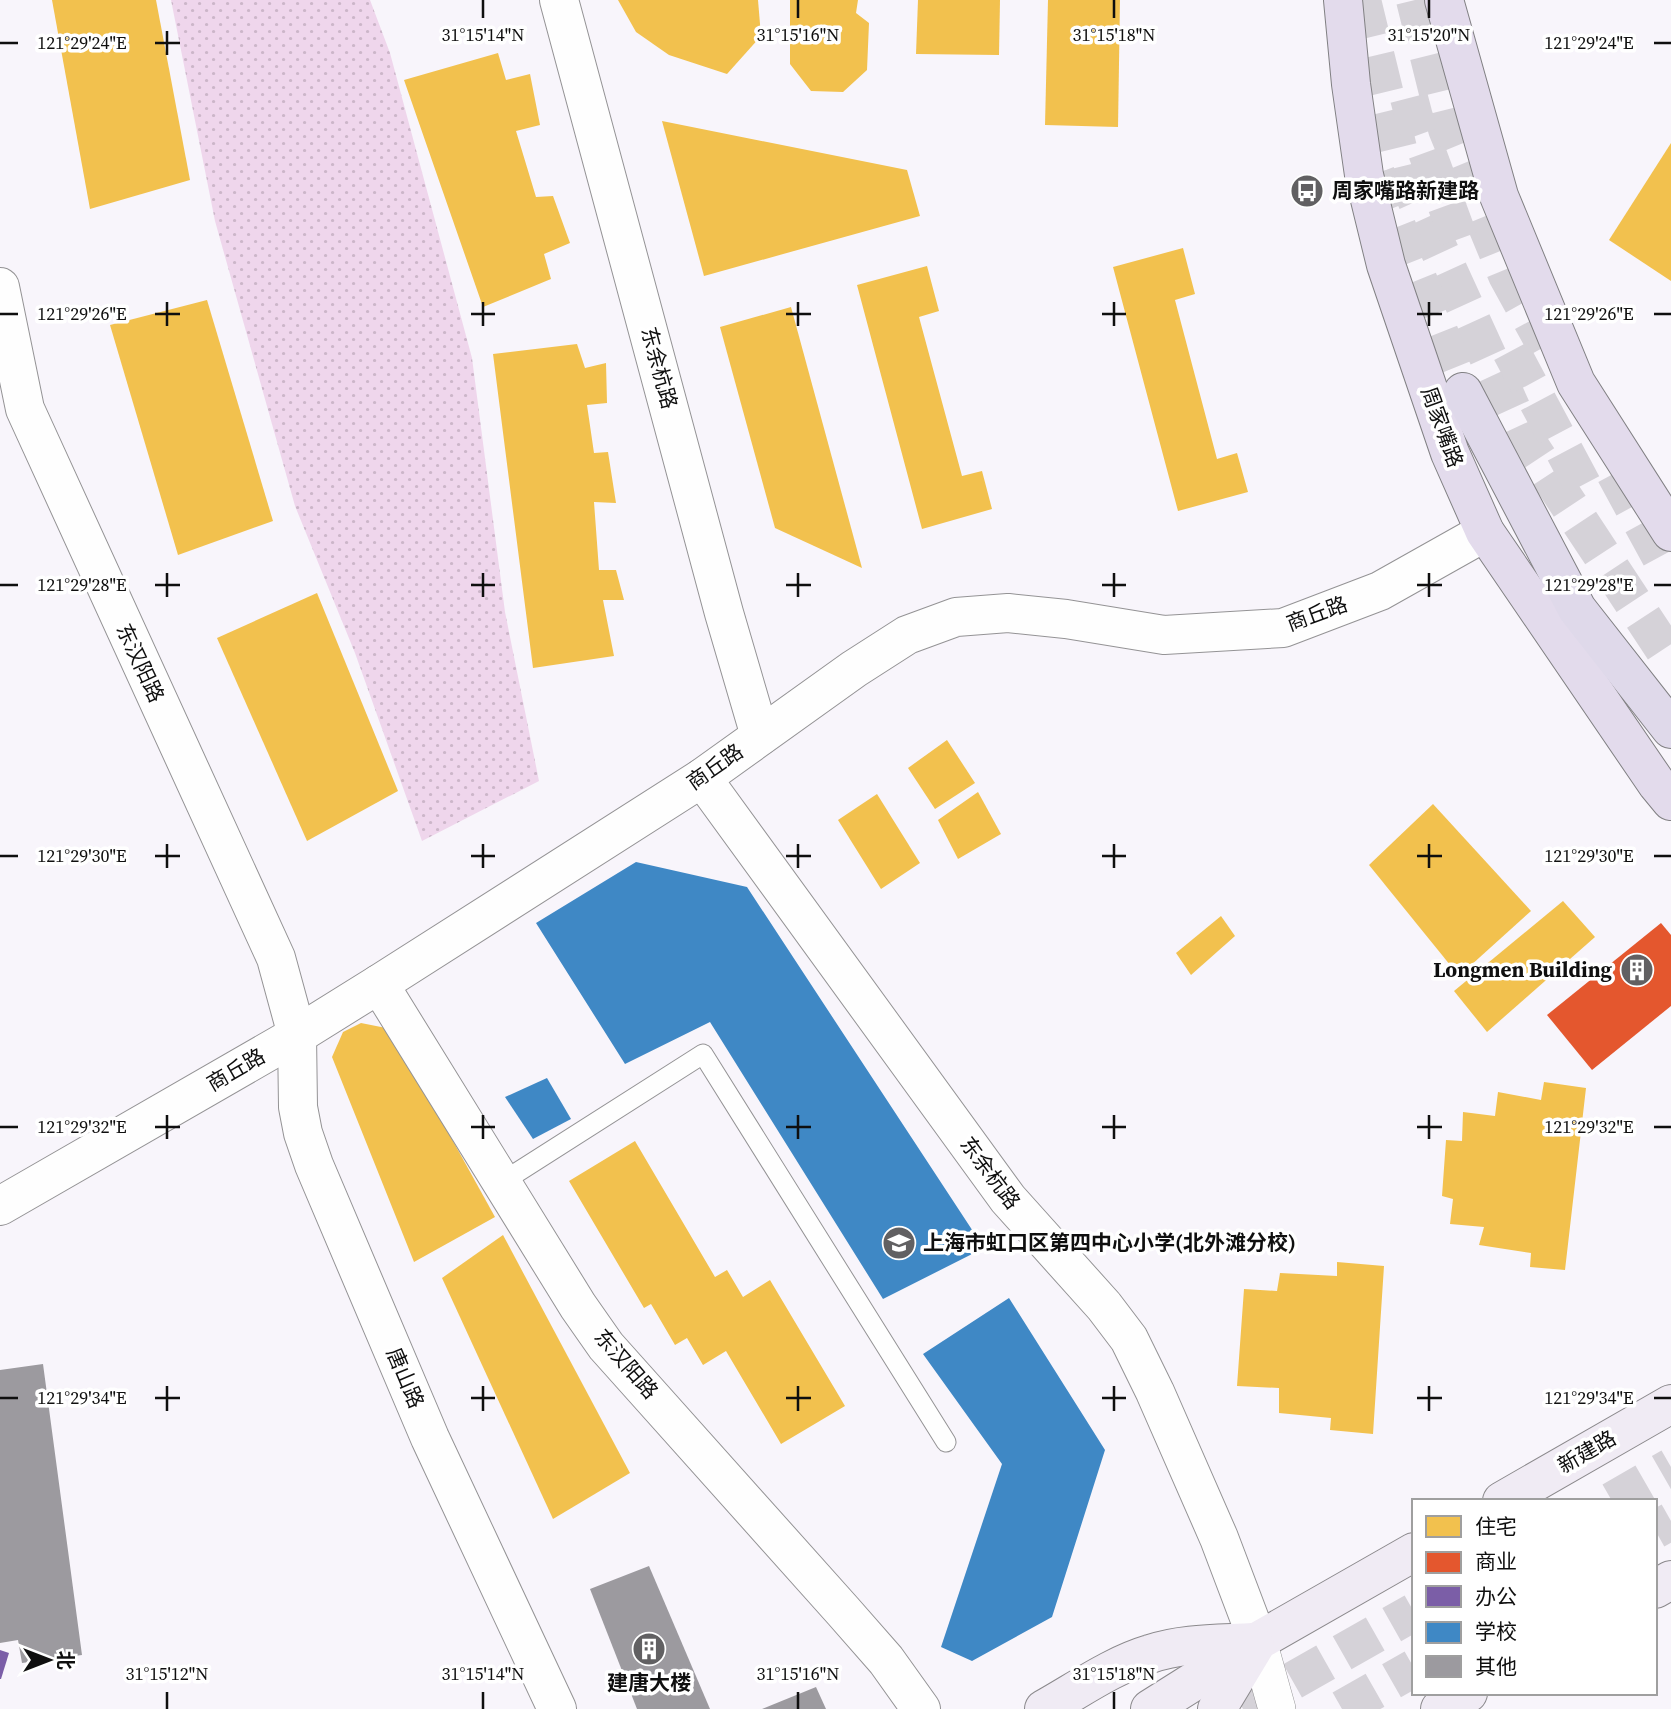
<svg xmlns="http://www.w3.org/2000/svg" width="1671" height="1709" font-family="'Source Serif 4','Noto Sans SC',serif">
	<style>
		.grass { fill: url(#grass-dots) }
		.homes { fill: #f2c14e }
		.shops { fill: #e4572e }
		.offices { fill: #7b5ea7 }
		.schools { fill: #3f88c5 }
		.building { fill: #9c9a9f }
		.lines { fill: none; stroke-linecap: round; stroke-linejoin: round }
		.secondary-tunnel { stroke: #d5d2d8; stroke-width: 38; stroke-dasharray: 38 19; stroke-linecap: butt }
		.trunk-tunnel { stroke: #d5d2d8; stroke-width: 38; stroke-dasharray: 38 19; stroke-linecap: butt }
		.service-casing { stroke: #949395; stroke-width: 21 }
		.minor-casing { stroke: #949395; stroke-width: 38 }
		.tertiary-casing { stroke: #949395; stroke-width: 40 }
		.secondary-casing { stroke: #8b898c; stroke-width: 40 }
		.primary-casing { stroke: #818083; stroke-width: 40 }
		.trunk-casing { stroke: #818083; stroke-width: 40 }
		.service { stroke: #fefefe; stroke-width: 19 }
		.minor { stroke: #fefefe; stroke-width: 37 }
		.tertiary { stroke: #fefefe; stroke-width: 38 }
		.secondary { stroke: #f0ebf4; stroke-width: 38 }
		.primary { stroke: #e3dbec; stroke-width: 38 }
		.trunk { stroke: #dfd9ea; stroke-width: 38 }
		.ticks { fill: none; stroke: #0f0f0f; stroke-width: 2.5 }
		.labels { text-anchor: middle; stroke-width: 7; stroke-linejoin: round; paint-order: stroke }
		.poi-label { font-size: 21px; font-weight: bold; fill: #0f0f0f; stroke: #fff; text-anchor: start }
		.street-label { font-size: 21px; fill: #0f0f0f; stroke: #fff }
		.ticks-label { font-size: 18px; text-anchor: middle; fill: #0f0f0f; stroke: #fff; stroke-width: 7; stroke-linejoin: round; paint-order: stroke }
	</style>
	<defs>
		<pattern id="grass-dots" width="8" height="8" patternUnits="userSpaceOnUse" patternTransform="scale(1.75)"><rect width="8" height="8" fill="#efd6ec"/><path d="M2 2h.1M6 6h.1" fill="none" stroke="#ccb6c9" stroke-width="1.8" stroke-linecap="round"/></pattern>
	</defs>
	<rect width="100%" height="100%" fill="#f8f5fb"/>
	<!-- grass -->
	<path class="grass" d="M171,0h199l20,53 82,305 33,254 34,169 -117,60 -67,-188 -60,-147 -80,-285z"/>
	<!-- homes -->
	<g class="homes">
		<path d="M52,0h104l34,180 -100,29z"/>
		<path d="M618,0h140l3,36 -34,38 -58,-19 -33,-23z"/>
		<path d="M790,0h68l-2,13 13,10 -2,47 -24,22 -32,-1 -21,-27z"/>
		<path d="M918,0h82l-1,55 -83,-1z"/>
		<path d="M1048,0h72l-2,127 -73,-2z"/>
		<path d="M498,53l8,27 24,-6 10,51 -24,6 20,66 17,-1 17,47 -26,11 7,25 -68,28 -79,-227z"/>
		<path d="M662,121l245,49 13,46 -216,60z"/>
		<path d="M1671,143v138l-62,-41z"/>
		<path d="M1183,248l12,46 -20,6 42,159 20,-6 11,39 -70,19 -65,-244z"/>
		<path d="M927,266l12,45 -20,6 43,159 20,-5 10,38 -70,20 -65,-244z"/>
		<path d="M207,300l66,221 -95,34 -68,-230z"/>
		<path d="M791,307l71,261 -87,-40 -55,-201z"/>
		<path d="M577,344l8,24 21,-5 1,40 -20,2 7,48 14,-1 8,51 -22,-1 5,68h17l8,30h-21l11,56 -81,12 -40,-314z"/>
		<path d="M317,593l81,198 -91,50 -90,-203z"/>
		<path d="M947,740l28,43 -40,26 -27,-41z"/>
		<path d="M978,792l23,42 -43,25 -20,-39z"/>
		<path d="M877,794l43,69 -39,26 -43,-69z"/>
		<path d="M1433,804l98,107 -72,65 -90,-111z"/>
		<path d="M1563,901l32,36 -108,95 -33,-41z"/>
		<path d="M1221,916l14,20 -44,39 -15,-22z"/>
		<path d="M361,1023l30,6 104,188 -81,45 -82,-205 11,-25z"/>
		<path d="M1544,1082l42,6 -21,182 -35,-3 1,-14 -52,-8 5,-18 -34,-3 3,-25 -11,-3 4,-56 16,1 1,-29 32,4 3,-24 43,8z"/>
		<path d="M635,1141l80,136 12,-7 16,27 27,-17 75,126 -64,38 -55,-93 -23,14 -16,-27 -12,7 -24,-41 -7,4 -75,-127z"/>
		<path d="M503,1235l127,238 -77,46 -111,-241z"/>
		<path d="M1337,1262l47,4 -11,168 -43,-4 1,-12 -52,-5v-25l-42,-2 7,-97 33,2 3,-18 57,3z"/>
	</g>
	<!-- shops -->
	<path class="shops" d="M1661,923l10,12v71l-79,64 -45,-55z"/>
	<!-- offices -->
	<path class="offices" d="M0,1650l9,3 -8,26h-1z"/>
	<!-- schools -->
	<g class="schools">
		<path d="M636,862l111,25 237,361 -101,51 -173,-277 -85,42 -89,-141z"/>
		<path d="M547,1078l24,41 -38,20 -28,-42z"/>
		<path d="M1009,1298l96,152 -53,167 -80,44 -31,-14 61,-183 -79,-110z"/>
	</g>
	<!-- building -->
	<g class="building">
		<path d="M43,1364l39,291 -60,8 -4,-23 -18,3v-273z"/>
		<path d="M649,1566l61,143h-73l-47,-120z"/>
		<path d="M816,1687l10,22h-64z"/>
	</g>
	<g class="lines">
		<!-- secondary-tunnel -->
		<g class="secondary-tunnel">
			<path d="M1612,1501l59,-34"/>
			<path d="M1655,1530l16,-9"/>
			<path d="M1243,1709l171,-97"/>
			<path d="M1342,1709l72,-41"/>
		</g>
		<!-- trunk-tunnel -->
		<g class="trunk-tunnel">
			<path d="M1362,0l42,173 122,267 145,220"/>
			<path d="M1415,0l32,129 60,146 39,71"/>
			<path d="M1409,98l5,19 45,122"/>
			<path d="M1376,174l87,218"/>
			<path d="M1511,351l74,139"/>
			<path d="M1615,473l49,90 7,8"/>
		</g>
		<defs>
			<path id="service" d="M502,1182l201,-128 243,388"/>
			<path id="minor" d="M1258,1641l19,68"/>
			<g id="tertiary">
				<path d="M559,0l165,613 36,123"/>
				<path d="M0,287l25,122 251,549 21,77 1,72 5,26 11,32 116,273 127,271"/>
				<path d="M702,778l306,421 96,107 25,33 26,53 64,146 39,103"/>
				<path d="M379,984l199,322 28,40 237,265 43,49 35,49"/>
				<path d="M0,1206l297,-171 82,-51 323,-206 152,-109 53,-34 49,-18 52,-4 58,6 98,16 119,-7 97,-37 105,-59"/>
			</g>
			<g id="secondary">
				<path d="M1502,1501l169,-97"/>
				<path d="M1655,1589l16,-9"/>
				<path d="M1044,1709c34,-19 69,-44 106,-55 32,-11 69,-10 103,-12"/>
				<path d="M1150,1709l108,-68 156,-89"/>
				<path d="M1217,1709l38,-63"/>
				<path d="M1440,1709l28,-16"/>
			</g>
			<g id="primary">
				<path d="M1343,0l8,84 13,91 22,90 64,188 35,79 172,252 14,17"/>
				<path d="M1444,0l55,196 77,187 95,149"/>
			</g>
			<path id="trunk" d="M1463,392l114,217 94,120"/>
		</defs>
		<!-- service casing -->
		<use href="#service" class="service-casing"/>
		<!-- minor casing -->
		<use href="#minor" class="minor-casing"/>
		<!-- tertiary casing -->
		<use href="#tertiary" class="tertiary-casing"/>
		<!-- secondary casing -->
		<use href="#secondary" class="secondary-casing"/>
		<!-- primary casing -->
		<use href="#primary" class="primary-casing"/>
		<!-- trunk casing -->
		<use href="#trunk" class="trunk-casing"/>
		<!-- service -->
		<use href="#service" class="service"/>
		<!-- minor -->
		<use href="#minor" class="minor"/>
		<!-- tertiary -->
		<use href="#tertiary" class="tertiary"/>
		<!-- secondary -->
		<use href="#secondary" class="secondary"/>
		<!-- primary -->
		<use href="#primary" class="primary"/>
		<!-- trunk -->
		<use href="#trunk" class="trunk"/>
	</g>
	<!-- ticks -->
	<path class="ticks" d="M483,0v18M798,0v18M1114,0v18M1429,0v18M167,31v24M0,43h18M155,43h25M1654,43h17M167,302v24M483,302v24M798,302v24M1114,302v24M1429,302v24M0,314h18M155,314h25M471,314h24M786,314h25M1102,314h24M1417,314h25M1654,314h17M167,573v24M483,573v24M798,573v24M1114,573v24M1429,573v24M0,585h18M155,585h25M471,585h24M786,585h25M1102,585h24M1417,585h25M1654,585h17M167,844v24M483,844v24M798,844v24M1114,844v24M1429,844v24M0,856h18M155,856h25M471,856h24M786,856h25M1102,856h24M1417,856h25M1654,856h17M167,1115v24M483,1115v24M798,1115v24M1114,1115v24M1429,1115v24M0,1127h18M155,1127h25M471,1127h24M786,1127h25M1102,1127h24M1417,1127h25M1654,1127h17M167,1386v25M483,1386v25M798,1386v25M1114,1386v25M1429,1386v25M0,1398h18M155,1398h25M471,1398h24M786,1398h25M1102,1398h24M1417,1398h25M1654,1398h17M167,1692v17M483,1692v17M798,1692v17M1114,1692v17"/>
	<!-- icons -->
	<defs>
		<symbol id="bus-disc" viewBox="-11 -11 22 22"><circle r="9.5" fill="#616062" stroke="#fff"/><path d="M-5-6H5V4H4V6H2V4H-2V6H-4V4H-5ZM-3.5-4V0h7V-4ZM-3.5 1.2v1.5H-2V1.2ZM2 1.2v1.5H3.5V1.2Z" fill="#fff"/></symbol>
		<symbol id="building-disc" viewBox="-11 -11 22 22"><circle r="9.5" fill="#616062" stroke="#fff"/><path d="M-4-6H4V6H1V3H-1V6H-4ZM-2.5-4.3h1.7v1.8h-1.7ZM.8-4.3h1.7v1.8H.8ZM-2.5-1h1.7V.8h-1.7ZM.8-1h1.7V.8H.8Z" fill="#fff"/></symbol>
		<symbol id="school-disc" viewBox="-11 -11 22 22"><circle r="9.5" fill="#616062" stroke="#fff"/><path d="M0-5L7-2L0 1L-7-2ZM-4 1L0 2.5L4 1V4Q0 6-4 4Z" fill="#fff"/></symbol>
	</defs>
	<g fill-rule="evenodd">
		<use href="#bus-disc" x="1288" y="172" width="38" height="38"/>
		<use href="#building-disc" x="1618" y="951" width="38" height="38"/>
		<use href="#school-disc" x="880" y="1224" width="38" height="38"/>
		<use href="#building-disc" x="630" y="1630" width="38" height="38"/>
	</g>
	<g class="labels">
		<!-- poi labels -->
		<g class="poi-label">
			<text x="1332" y="198">周家嘴路新建路</text>
			<text x="1612" y="977" text-anchor="end">Longmen Building</text>
			<text x="923" y="1250">上海市虹口区第四中心小学(北外滩分校)</text>
			<text x="649" y="1690" text-anchor="middle">建唐大楼</text>
		</g>
		<!-- street labels -->
		<g class="street-label">
			<text transform="translate(659 368) rotate(75)" y="7">东余杭路</text>
			<text transform="translate(1442 427) rotate(70)" y="7">周家嘴路</text>
			<text transform="translate(1317 614) rotate(-20)" y="7">商丘路</text>
			<text transform="translate(140 663) rotate(65)" y="7">东汉阳路</text>
			<text transform="translate(715 767) rotate(-35)" y="7">商丘路</text>
			<text transform="translate(236 1070) rotate(-30)" y="7">商丘路</text>
			<text transform="translate(990 1173) rotate(53)" y="7">东余杭路</text>
			<text transform="translate(626 1364) rotate(49)" y="7">东汉阳路</text>
			<text transform="translate(405 1378) rotate(67)" y="7">唐山路</text>
			<text transform="translate(1587 1452) rotate(-30)" y="7">新建路</text>
		</g>
	</g>
	<g class="ticks-label">
		<text x="483" y="41">31°15'14"N</text>
		<text x="798" y="41">31°15'16"N</text>
		<text x="1114" y="41">31°15'18"N</text>
		<text x="1429" y="41">31°15'20"N</text>
		<text x="1589" y="49">121°29'24"E</text>
		<text x="82" y="49">121°29'24"E</text>
		<text x="1589" y="320">121°29'26"E</text>
		<text x="82" y="320">121°29'26"E</text>
		<text x="1589" y="591">121°29'28"E</text>
		<text x="82" y="591">121°29'28"E</text>
		<text x="1589" y="862">121°29'30"E</text>
		<text x="82" y="862">121°29'30"E</text>
		<text x="1589" y="1133">121°29'32"E</text>
		<text x="82" y="1133">121°29'32"E</text>
		<text x="1589" y="1404">121°29'34"E</text>
		<text x="82" y="1404">121°29'34"E</text>
		<text x="167" y="1680">31°15'12"N</text>
		<text x="483" y="1680">31°15'14"N</text>
		<text x="798" y="1680">31°15'16"N</text>
		<text x="1114" y="1680">31°15'18"N</text>
	</g>
	<!-- legend -->
	<rect x="1412" y="1499" width="245" height="196" fill="#ffffff" stroke="#9f9f9f" stroke-width="2"/>
	<rect x="1426" y="1516" width="35" height="21" fill="#f2c14e" stroke="#9f9f9f" stroke-width="2"/>
	<text x="1475" y="1534" font-size="21" fill="#0f0f0f">住宅</text>
	<rect x="1426" y="1552" width="35" height="21" fill="#e4572e" stroke="#9f9f9f" stroke-width="2"/>
	<text x="1475" y="1569" font-size="21" fill="#0f0f0f">商业</text>
	<rect x="1426" y="1586" width="35" height="21" fill="#7b5ea7" stroke="#9f9f9f" stroke-width="2"/>
	<text x="1475" y="1604" font-size="21" fill="#0f0f0f">办公</text>
	<rect x="1426" y="1622" width="35" height="21" fill="#3f88c5" stroke="#9f9f9f" stroke-width="2"/>
	<text x="1475" y="1639" font-size="21" fill="#0f0f0f">学校</text>
	<rect x="1426" y="1656" width="35" height="21" fill="#9c9a9f" stroke="#9f9f9f" stroke-width="2"/>
	<text x="1475" y="1674" font-size="21" fill="#0f0f0f">其他</text>
	<!-- north arrow -->
	<g transform="translate(49 1660) rotate(90)" stroke="#ffffff" stroke-width="5" paint-order="stroke">
	<path d="M0-5L12 26L0 18L-12 26Z" fill="#0f0f0f"/>
	<text y="-10" font-size="19" font-weight="bold" text-anchor="middle" fill="#0f0f0f">北</text>
	</g>
</svg>
